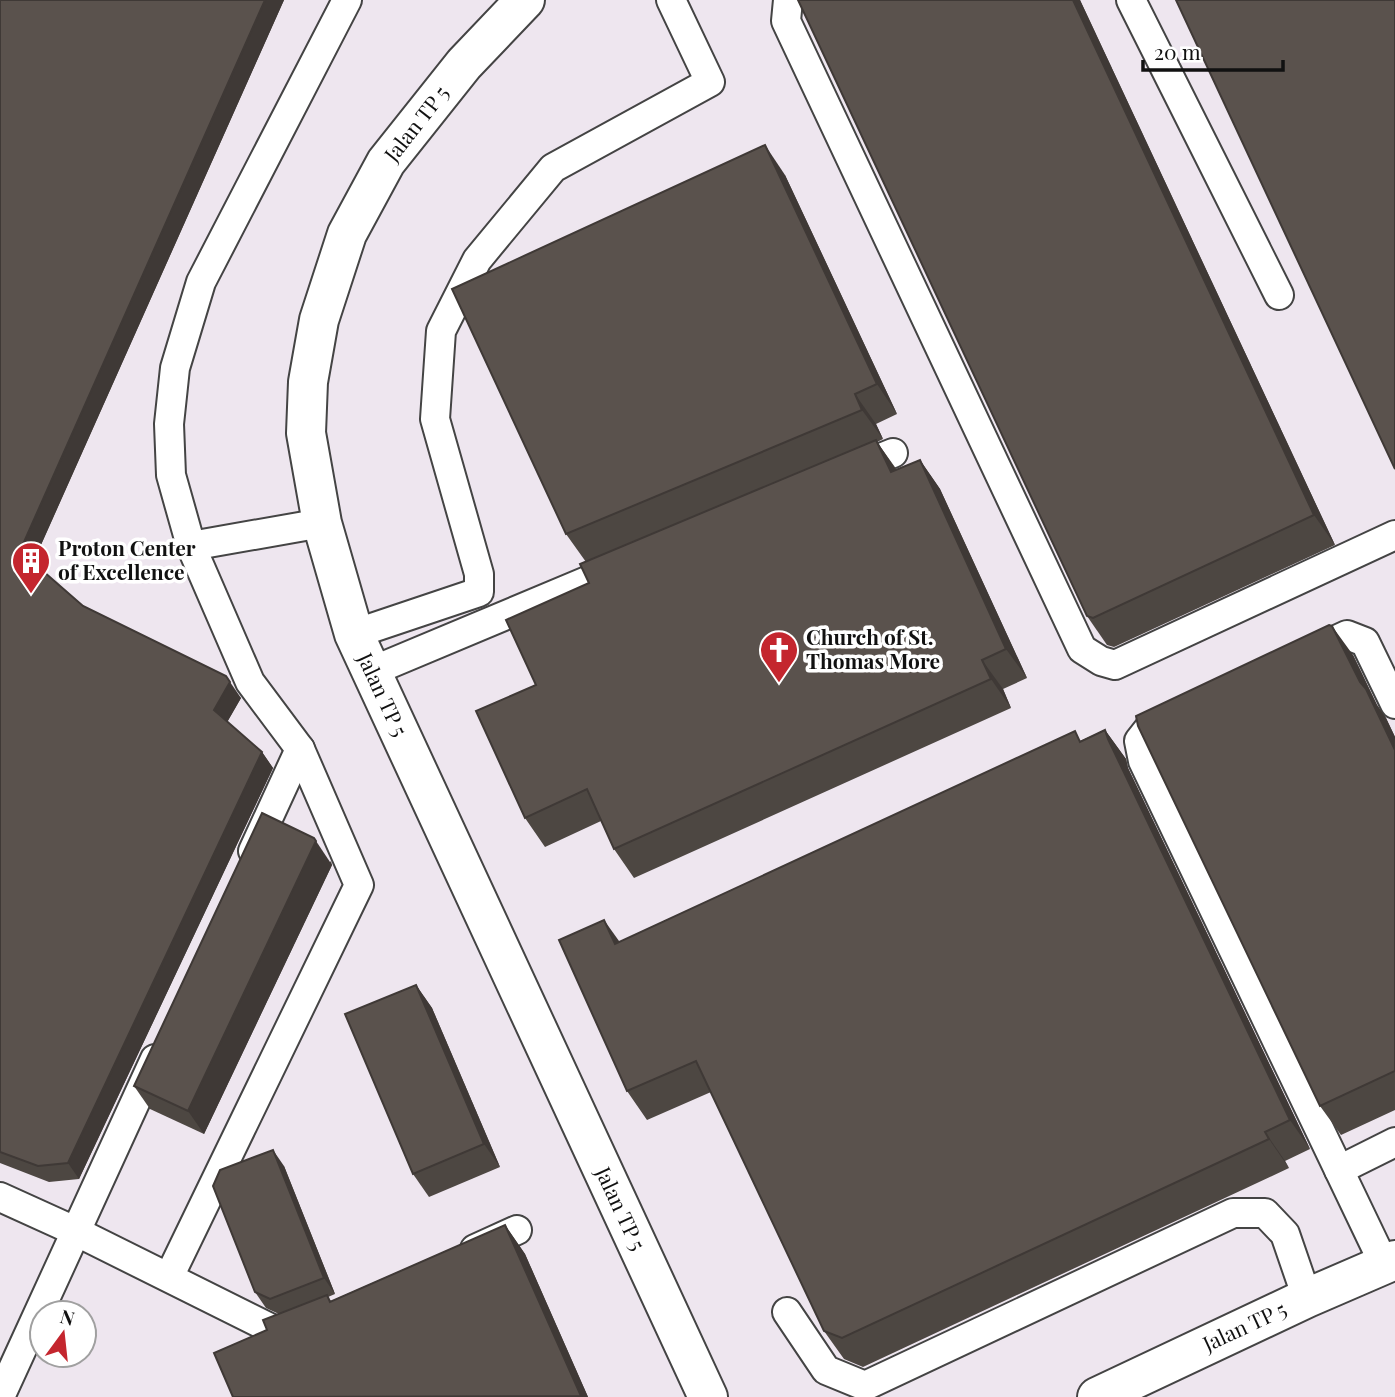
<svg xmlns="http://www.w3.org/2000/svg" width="1395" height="1397" font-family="'Playfair Display',serif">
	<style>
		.industrial { fill: #eee6ef; fill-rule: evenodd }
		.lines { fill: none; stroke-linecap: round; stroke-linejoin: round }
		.service-casing { stroke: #444; stroke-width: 32 }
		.minor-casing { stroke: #444; stroke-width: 42 }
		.service { stroke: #fff; stroke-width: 28 }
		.minor { stroke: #fff; stroke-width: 38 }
		.wall { fill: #4d4742 }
		.shaded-wall { fill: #3f3936 }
		.building { fill: #5a524d; stroke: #3f3936; stroke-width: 2 }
		.labels { text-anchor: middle; stroke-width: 7; stroke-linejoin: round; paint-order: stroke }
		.street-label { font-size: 21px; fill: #111; stroke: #fff }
		.poi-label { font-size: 21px; font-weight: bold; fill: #111; stroke: #fff; text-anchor: start }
	</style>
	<rect width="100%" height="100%" fill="#fffdf5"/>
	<!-- industrial -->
	<path class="industrial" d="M0,0h1395v1397h-1395zM42,1313h42v42h-42z"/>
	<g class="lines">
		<defs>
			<g id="service">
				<path d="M788,0l-2,21 296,628 19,12 14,4 280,-130"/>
				<path d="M1131,0l148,295"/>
				<path d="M851,470l42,-17"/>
				<path d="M191,546l131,-23"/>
				<path d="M354,634l125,-42v-18l-44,-155 6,-88 36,-71 76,-92 157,-86 -39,-82"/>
				<path d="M1306,654l41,-19 18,7 30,62"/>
				<path d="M370,672l253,-106"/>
				<path d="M1174,716l-24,11 -11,14 4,20 241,503"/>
				<path d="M253,851l47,-102"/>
				<path d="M1339,1170l56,-28"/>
				<path d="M0,1197l75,34 205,102 20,-7"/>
				<path d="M475,1249l42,-19"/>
				<path d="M169,1277l190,-392 -59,-136 -50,-67 -59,-136 -20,-71 -2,-51 6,-56 26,-86 146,-282"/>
				<path d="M787,1312l39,58 39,16 368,-173h32l20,21 22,64"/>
				<path d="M0,1397l155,-338"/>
			</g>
			<g id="minor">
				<path d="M525,0l-61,64 -78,98 -39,72 -28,86 -11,62 -2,51 16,90 32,111 354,763"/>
				<path d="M1097,1397l210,-99 88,-38"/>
			</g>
		</defs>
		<!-- service casing -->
		<use href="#service" class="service-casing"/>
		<!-- minor casing -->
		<use href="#minor" class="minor-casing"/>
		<!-- service -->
		<use href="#service" class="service"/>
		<!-- minor -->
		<use href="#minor" class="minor"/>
	</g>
	<!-- wall -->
	<g class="wall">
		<path d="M0,0h284l-251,563 50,43 158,92 -14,24 35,30 11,16 -194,411 -30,3 -49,-19z"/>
		<path d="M798,0h282l255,545 -221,102 -7,-2 -20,-29z"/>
		<path d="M785,175l112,239 -21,10 7,15 -6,3 20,28 23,-10 20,29 87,189 -24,11 8,19 -377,170 -20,-29 -13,-28 -56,26 -20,-29 11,-133 53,-102 -3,-21 -20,-28z"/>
		<path d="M1353,655l24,50 9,13 9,19v373l-54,25 -21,-29z"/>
		<path d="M1105,730l21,29 2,9 182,381 -25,12 4,7 -426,199 -19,-8 -20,-28 -113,-239 -64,28 -20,-29 -7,-149z"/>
		<path d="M331,861l1,4 -128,269 -54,-25 -16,-23z"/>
		<path d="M416,985l16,23 68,159 -71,30 -16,-23z"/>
		<path d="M284,1166l51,128 -7,3 3,4 174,-76 20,29 63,143h-355l34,-67 12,-16 -13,-6 -11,-16z"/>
	</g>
	<!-- shaded-wall -->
	<g class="shaded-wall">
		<path d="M265,0h19l-253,567 -11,-16z"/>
		<path d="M1073,0h7l255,545 -21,-30z"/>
		<path d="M765,145l20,30 112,239 -20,-30z"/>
		<path d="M855,394l21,30 7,15 -21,-29z"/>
		<path d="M876,440l20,30 -5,2z"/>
		<path d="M920,460l20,29 87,189 -21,-29z"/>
		<path d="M1332,626l21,29 24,50 9,13 9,19v13l-35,-68z"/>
		<path d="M982,660l21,29 8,19 -20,-29z"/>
		<path d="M230,682l11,16 -16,28 -11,-16z"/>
		<path d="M1105,730l21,29 2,9 182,381 -20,-29 -182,-381z"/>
		<path d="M262,752l11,16 -194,411 -11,-16z"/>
		<path d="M314,838l18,27 -128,269 -16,-23z"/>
		<path d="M604,920l20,28 -9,-4z"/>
		<path d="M416,985l16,23 68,159 -16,-23z"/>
		<path d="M1265,1132l20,29 4,7 -20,-29z"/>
		<path d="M273,1150l11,16 51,128 -11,-16z"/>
		<path d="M505,1225l20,29 63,143h-7z"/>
	</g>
	<!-- building -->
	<g class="building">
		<path d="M0,0h265l-245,551 63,55 143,70 4,6 -16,28 48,42 -194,411 -30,3 -38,-14z"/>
		<path d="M798,0h275l241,515 -221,103 -6,-2z"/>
		<path d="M1176,0h219v469z"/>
		<path d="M765,145l112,239 -22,10 7,16 -296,124 -114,-245z"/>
		<path d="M876,440l15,32 29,-12 86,189 -24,11 9,19 -377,170 -27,-60 -62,29 -49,-107 60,-26 -30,-65 83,-37 -9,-19z"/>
		<path d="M1329,625l3,1 28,56 6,7 29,61v321l-75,35 -182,-380 -2,-10z"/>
		<path d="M1105,730l3,9 182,381 -25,12 4,7 -427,199 -18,-7 -128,-270 -69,30 -68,-151 45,-20 11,24 460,-213 5,11z"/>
		<path d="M262,813l52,25 2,3 -128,270 -54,-25z"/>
		<path d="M416,985l68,159 -71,30 -68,-160z"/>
		<path d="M273,1150l51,128 -54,21 -15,-7 -42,-106 7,-16z"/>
		<path d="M505,1225l76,171 -348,1 -19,-44 53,-23 -4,-10 64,-25 3,7z"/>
	</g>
	<!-- icons -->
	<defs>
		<symbol id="building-pin" viewBox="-11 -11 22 30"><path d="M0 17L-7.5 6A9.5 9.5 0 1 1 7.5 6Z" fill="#c4262e" stroke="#fff"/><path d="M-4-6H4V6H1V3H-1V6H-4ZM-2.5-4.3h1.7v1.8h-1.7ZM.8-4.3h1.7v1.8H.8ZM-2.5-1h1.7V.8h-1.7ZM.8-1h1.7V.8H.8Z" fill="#fff"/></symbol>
		<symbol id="church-pin" viewBox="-11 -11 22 30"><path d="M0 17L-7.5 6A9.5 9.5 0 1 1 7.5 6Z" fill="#c4262e" stroke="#fff"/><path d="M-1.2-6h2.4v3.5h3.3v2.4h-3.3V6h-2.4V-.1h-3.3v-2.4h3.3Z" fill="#fff"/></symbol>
	</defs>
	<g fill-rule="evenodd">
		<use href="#building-pin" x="9" y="539" width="44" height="60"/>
		<use href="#church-pin" x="757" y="628" width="44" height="60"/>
	</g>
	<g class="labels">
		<!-- street labels -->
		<g class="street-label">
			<text transform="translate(417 124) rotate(-52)" y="7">Jalan TP 5</text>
			<text transform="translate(382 695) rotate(65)" y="7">Jalan TP 5</text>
			<text transform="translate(620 1209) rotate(65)" y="7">Jalan TP 5</text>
			<text transform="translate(1245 1327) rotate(-25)" y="7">Jalan TP 5</text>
		</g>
		<!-- poi labels -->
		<g class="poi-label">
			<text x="58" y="556">Proton Center<tspan x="58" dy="24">of Excellence</tspan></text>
			<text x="806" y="645">Church of St.<tspan x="806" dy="24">Thomas More</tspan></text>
		</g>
	</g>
	<!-- north arrow -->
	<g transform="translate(63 1334) rotate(15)"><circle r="33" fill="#ffffff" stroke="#a0a0a0" stroke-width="2"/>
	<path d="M0-5L12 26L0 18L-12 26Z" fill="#c4262e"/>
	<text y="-10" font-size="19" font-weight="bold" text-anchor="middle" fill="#111111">N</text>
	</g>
	<!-- scale -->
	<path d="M1143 60v10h140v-10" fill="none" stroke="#111111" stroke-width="3.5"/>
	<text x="1154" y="60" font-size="21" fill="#111111" stroke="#ffffff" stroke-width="5" paint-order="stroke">20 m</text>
</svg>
